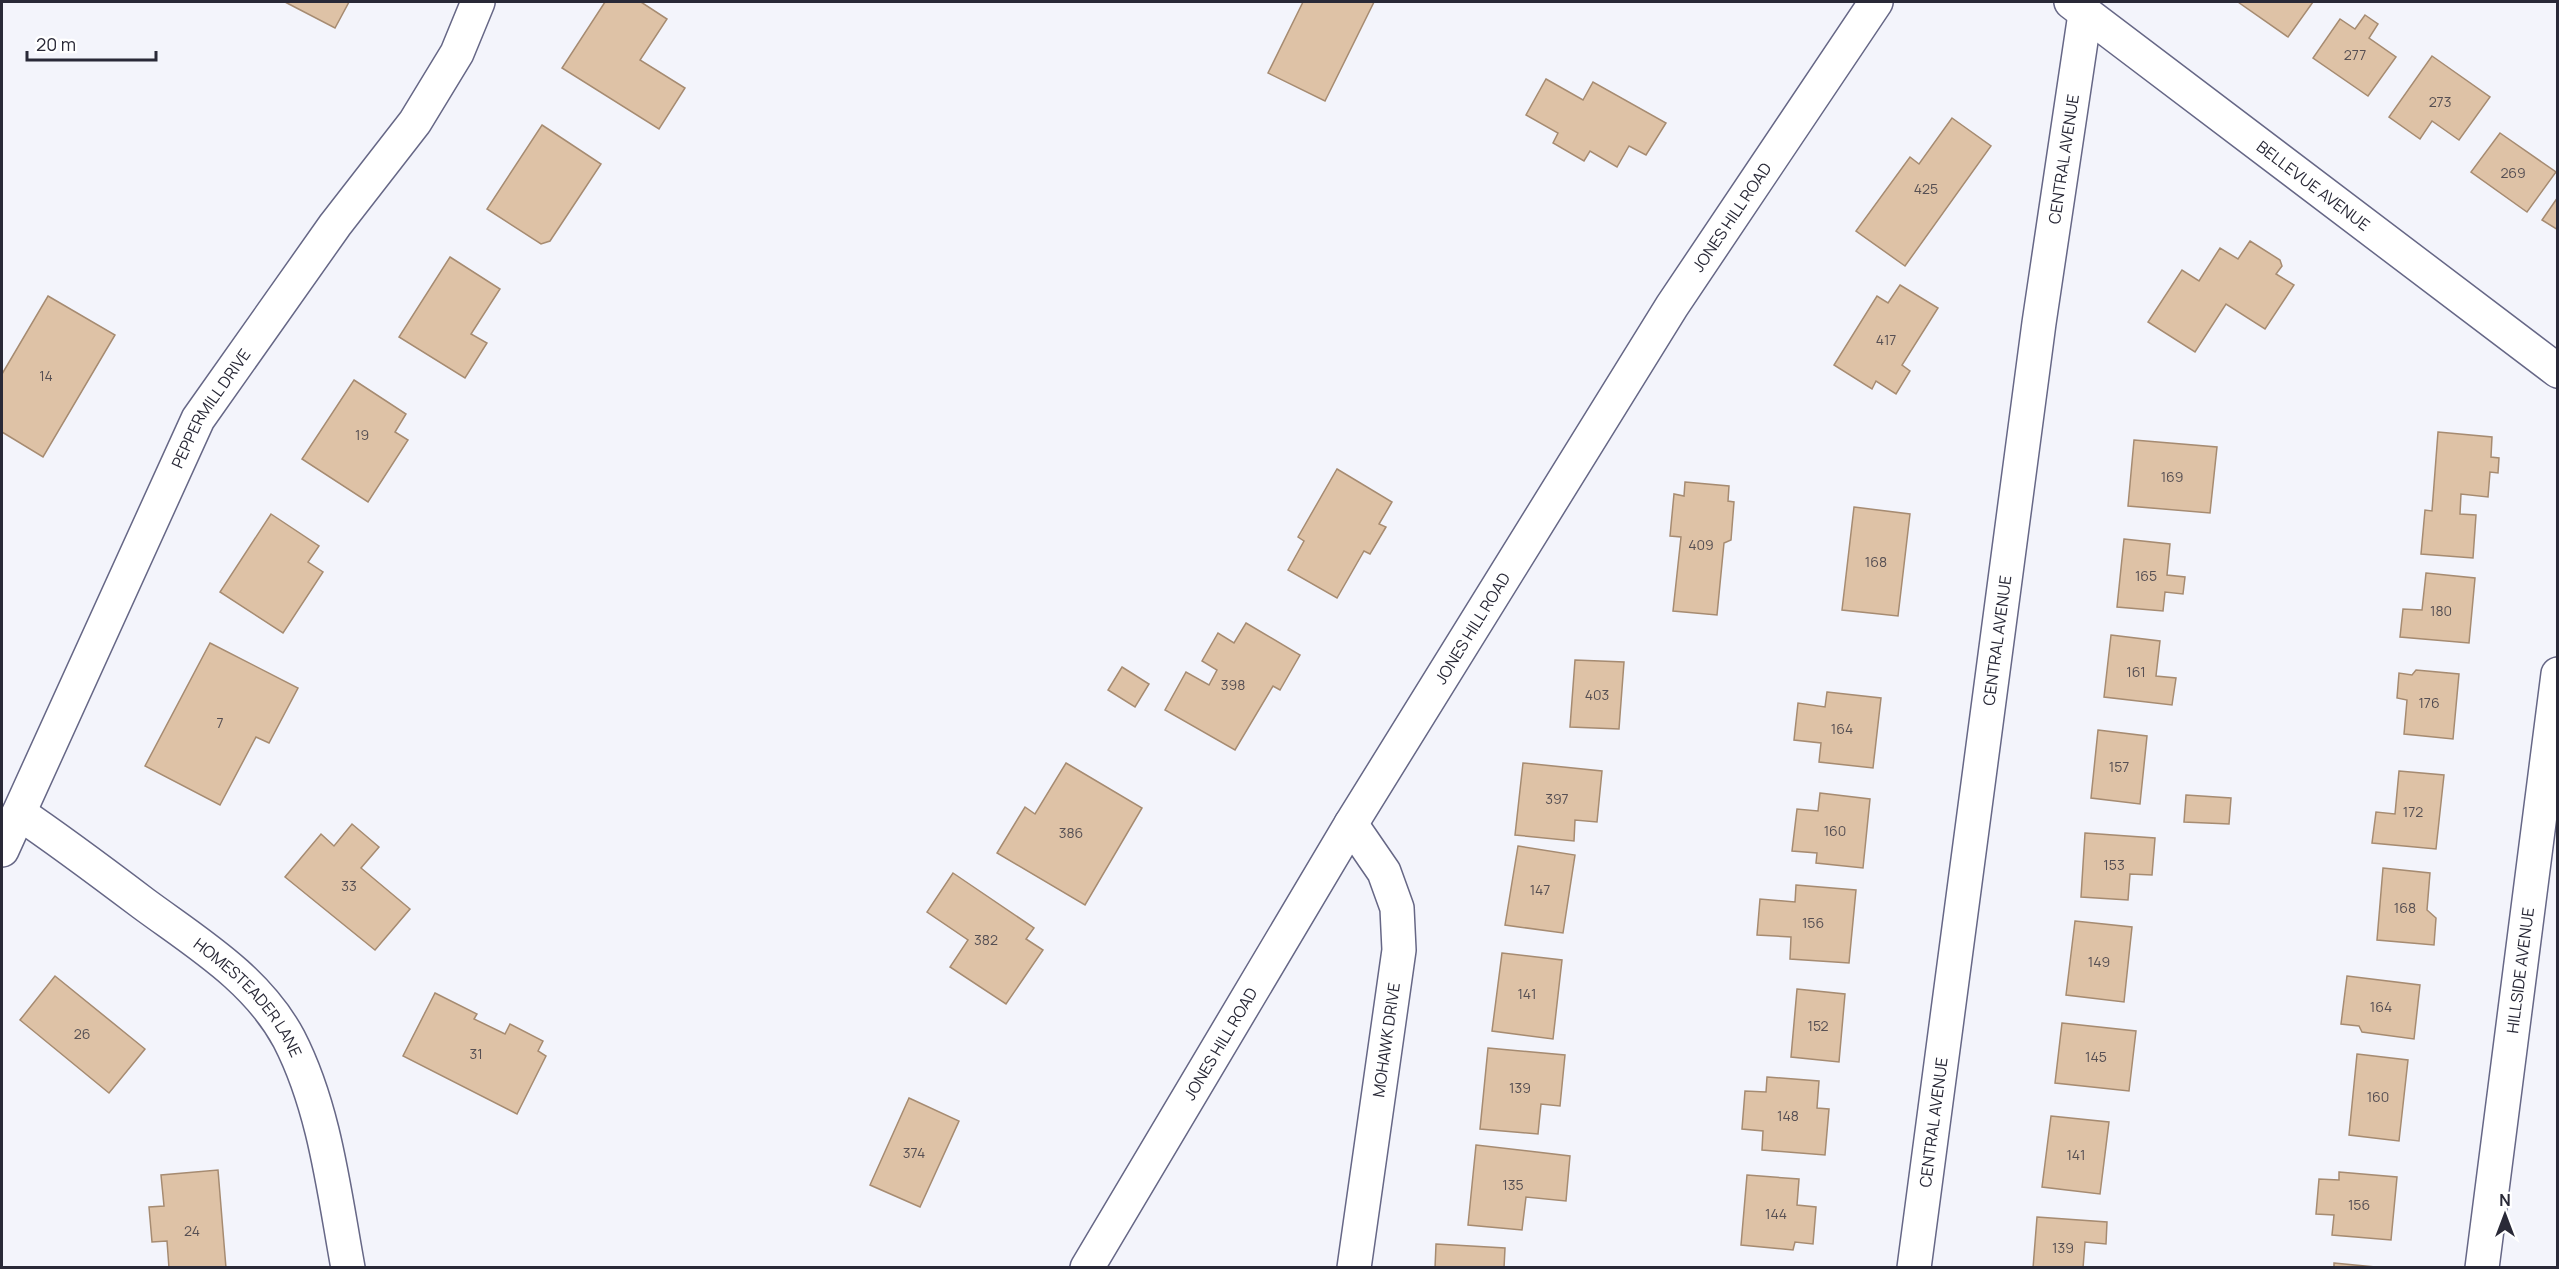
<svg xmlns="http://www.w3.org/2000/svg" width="2559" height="1269" font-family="Manrope,sans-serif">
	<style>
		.building { fill: #dec2a6; stroke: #a68b71; stroke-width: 1.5 }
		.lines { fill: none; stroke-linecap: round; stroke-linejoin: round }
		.minor-casing { stroke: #666786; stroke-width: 36 }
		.major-casing { stroke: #666786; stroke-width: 36 }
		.minor { stroke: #fff; stroke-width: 33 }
		.major { stroke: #fff; stroke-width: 33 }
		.labels { text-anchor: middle; stroke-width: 6; stroke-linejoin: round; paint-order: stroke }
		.number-label { font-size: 14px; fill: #564f53 }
		.street-label { font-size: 16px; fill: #292937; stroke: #fff }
	</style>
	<rect width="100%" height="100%" fill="#f3f4fb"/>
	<!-- building -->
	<g class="building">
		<path d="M285,2h64l-14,26z"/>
		<path d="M605,2h36l26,17 -27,41 45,28 -26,41 -97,-61z"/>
		<path d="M1303,2h71l-49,99 -57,-28z"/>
		<path d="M2238,2h75l-25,35z"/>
		<path d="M2365,15l13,9 -9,14 27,19 -28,39 -55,-38 27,-39 15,10z"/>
		<path d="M2432,56l58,41 -31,43 -27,-19 -12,18 -31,-22z"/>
		<path d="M1546,79l37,21 10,-18 73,41 -20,32 -17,-9 -12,21 -27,-16 -6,10 -31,-18 5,-10 -32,-18z"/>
		<path d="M1952,118l39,28 -86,120 -49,-35 54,-74 9,7z"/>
		<path d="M542,125l59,39 -51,77 -9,3 -54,-35z"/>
		<path d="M2500,133l56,39 -29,40 -56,-40z"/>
		<path d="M2558,197v33l-16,-10z"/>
		<path d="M2250,241l30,19 2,6 -6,8 18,11 -29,44 -39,-25 -31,48 -47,-30 34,-52 17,11 21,-33 18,11z"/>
		<path d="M450,257l50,32 -29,45 16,9 -22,35 -66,-41z"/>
		<path d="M1900,285l38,23 -36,57 8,6 -14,23 -20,-13 -4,8 -38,-24 43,-69 11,7z"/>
		<path d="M48,296l67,39 -72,122 -41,-25v-58z"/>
		<path d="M354,380l52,34 -11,18 13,8 -40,62 -66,-43z"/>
		<path d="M2438,432l54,5 -1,20 8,1 -1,15 -8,-1 -2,25 -27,-3 -1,20 16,1 -3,43 -52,-4 4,-44 7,1z"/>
		<path d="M2134,440l83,7 -7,66 -82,-7z"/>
		<path d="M1337,469l55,33 -13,22 7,3 -16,27 -6,-3 -27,47 -49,-28 16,-29 -6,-4z"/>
		<path d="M1685,482l44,4 -1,15 6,1 -3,38 -7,3 -7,72 -44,-4 8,-74 -11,-1 4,-42 10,2z"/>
		<path d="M1854,507l56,7 -12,102 -56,-6z"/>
		<path d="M271,514l48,32 -11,16 15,10 -40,61 -63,-41z"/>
		<path d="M2124,539l46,5 -3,31 18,2 -2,17 -18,-2 -2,19 -46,-4z"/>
		<path d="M2426,573l49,5 -6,65 -69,-6 3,-28 19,1z"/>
		<path d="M1246,623l54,32 -20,35 -7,-4 -38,64 -70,-40 21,-38 23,13 8,-15 -15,-9 16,-28 16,10z"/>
		<path d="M2111,635l49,6 -4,35 20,2 -4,27 -68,-8z"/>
		<path d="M210,643l88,45 -29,55 -13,-6 -36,68 -75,-39z"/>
		<path d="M1575,660l49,2 -5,67 -49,-2z"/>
		<path d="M1122,667l27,17 -14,23 -27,-17z"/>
		<path d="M2416,670l43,4 -6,65 -49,-5 3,-34 -10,-2 2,-25 13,2z"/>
		<path d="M1827,692l54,6 -8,70 -54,-6 2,-19 -27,-3 4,-37 27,4z"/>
		<path d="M2098,730l49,6 -7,68 -49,-6z"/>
		<path d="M1066,763l76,45 -57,97 -88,-52 28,-46 10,7z"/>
		<path d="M1523,763l79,8 -5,51 -22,-2 -1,21 -59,-6z"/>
		<path d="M2399,771l45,4 -8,74 -64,-6 4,-31 19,2z"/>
		<path d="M1820,793l50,6 -7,69 -47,-5 1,-10 -25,-2 5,-42 21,2z"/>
		<path d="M2186,795l45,3 -2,26 -45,-2z"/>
		<path d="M352,824l27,23 -18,21 49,41 -35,41 -90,-73 36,-43 13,12z"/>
		<path d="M2085,833l70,5 -3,37 -22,-1 -2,26 -47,-3z"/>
		<path d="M1518,846l57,9 -12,78 -58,-8z"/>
		<path d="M2383,868l47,5 -3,37 9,8 -2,27 -57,-5z"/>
		<path d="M953,873l81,55 -8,11 17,11 -37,54 -56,-37 18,-27 -41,-28z"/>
		<path d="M1796,885l60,5 -7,73 -59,-4 1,-22 -34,-2 3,-36 35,3z"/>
		<path d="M2075,921l57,6 -8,75 -58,-7z"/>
		<path d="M1502,953l60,7 -9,79 -61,-8z"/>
		<path d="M55,976l90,73 -36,44 -89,-73z"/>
		<path d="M2347,976l73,9 -6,54 -52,-7 -3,-6 -18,-2z"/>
		<path d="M1797,989l48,5 -6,68 -48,-5z"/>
		<path d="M435,993l42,21 -3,5 31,15 5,-10 33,17 -5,10 8,5 -29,58 -114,-58z"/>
		<path d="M2062,1023l74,8 -7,60 -74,-8z"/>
		<path d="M1488,1048l77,7 -5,51 -19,-2 -3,30 -58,-5z"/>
		<path d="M2357,1054l51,6 -9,81 -50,-6z"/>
		<path d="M1767,1077l52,4 -2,27 12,1 -4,46 -63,-5 1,-19 -21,-2 3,-38 21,1z"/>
		<path d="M909,1098l50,23 -39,86 -50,-22z"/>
		<path d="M2051,1116l58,6 -9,72 -58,-7z"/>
		<path d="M1476,1145l94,11 -4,45 -40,-4 -4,33 -54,-5z"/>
		<path d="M218,1170l8,98h-57l-2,-27 -15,1 -3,-35 15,-1 -3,-31z"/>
		<path d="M2339,1172l58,5 -6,63 -59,-5 2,-20 -18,-1 3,-35 20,1z"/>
		<path d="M1747,1175l52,4 -2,26 19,2 -3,37 -18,-2 -2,8 -52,-5z"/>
		<path d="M2037,1217l70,5 -1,22 -21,-2 -2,26h-50z"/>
		<path d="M1436,1244l69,4 -1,20h-69z"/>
		<path d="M2334,1263l41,4v1h-41z"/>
	</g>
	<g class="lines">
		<defs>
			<g id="minor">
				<path id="s1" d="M2071,2l487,369"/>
				<path id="s2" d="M19,813c43,29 84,60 125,91 53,39 113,75 145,135 36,70 45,153 59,229"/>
				<path d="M1351,824l33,48 13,36 2,42 -45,318"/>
				<path id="s3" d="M2,850l196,-431 137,-194 80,-103 42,-69 21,-51"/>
				<path id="s4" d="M1914,1268l125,-945 46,-309"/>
				<path id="s5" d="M2482,1268l76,-594"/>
			</g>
			<g id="major">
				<path id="s6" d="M1087,1268l264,-444 321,-518 204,-304"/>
			</g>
		</defs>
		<!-- minor casing -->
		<use href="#minor" class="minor-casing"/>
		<!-- major casing -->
		<use href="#major" class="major-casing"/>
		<!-- minor -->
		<use href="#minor" class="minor"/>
		<!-- major -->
		<use href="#major" class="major"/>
	</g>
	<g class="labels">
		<!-- number labels -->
		<g class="number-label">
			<text x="2355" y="60">277</text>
			<text x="2440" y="107">273</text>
			<text x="2513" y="178">269</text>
			<text x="1926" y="194">425</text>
			<text x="1886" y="345">417</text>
			<text x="46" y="381">14</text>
			<text x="362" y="440">19</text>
			<text x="2172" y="482">169</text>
			<text x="1701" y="550">409</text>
			<text x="1876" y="567">168</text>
			<text x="2146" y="581">165</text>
			<text x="2441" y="616">180</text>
			<text x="2136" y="677">161</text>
			<text x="1233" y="690">398</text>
			<text x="1597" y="700">403</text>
			<text x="2429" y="708">176</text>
			<text x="220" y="728">7</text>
			<text x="1842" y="734">164</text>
			<text x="2119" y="772">157</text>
			<text x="1557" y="804">397</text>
			<text x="2413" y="817">172</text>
			<text x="1835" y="836">160</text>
			<text x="1071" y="838">386</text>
			<text x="2114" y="870">153</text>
			<text x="349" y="891">33</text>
			<text x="1540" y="895">147</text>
			<text x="2405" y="913">168</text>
			<text x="1813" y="928">156</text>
			<text x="986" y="945">382</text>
			<text x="2099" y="967">149</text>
			<text x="1527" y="999">141</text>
			<text x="2381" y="1012">164</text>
			<text x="1818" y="1031">152</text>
			<text x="82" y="1039">26</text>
			<text x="476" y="1059">31</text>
			<text x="2096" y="1062">145</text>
			<text x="1520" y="1093">139</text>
			<text x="2378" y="1102">160</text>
			<text x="1788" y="1121">148</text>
			<text x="914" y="1158">374</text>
			<text x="2076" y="1160">141</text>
			<text x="1513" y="1190">135</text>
			<text x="2359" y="1210">156</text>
			<text x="1776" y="1219">144</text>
			<text x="192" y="1236">24</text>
			<text x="2063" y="1253">139</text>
		</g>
		<!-- street labels -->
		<g class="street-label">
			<text dy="6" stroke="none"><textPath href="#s4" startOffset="1119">CENTRAL AVENUE</textPath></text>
			<text dy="6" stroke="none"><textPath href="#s1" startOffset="304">BELLEVUE AVENUE</textPath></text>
			<text dy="6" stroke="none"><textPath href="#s6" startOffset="1233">JONES HILL ROAD</textPath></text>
			<text dy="6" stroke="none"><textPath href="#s3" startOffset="489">PEPPERMILL DRIVE</textPath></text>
			<text dy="6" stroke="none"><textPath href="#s6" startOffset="747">JONES HILL ROAD</textPath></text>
			<text dy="6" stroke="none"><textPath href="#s4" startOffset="633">CENTRAL AVENUE</textPath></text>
			<text dy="6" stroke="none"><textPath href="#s5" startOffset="300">HILLSIDE AVENUE</textPath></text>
			<text dy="6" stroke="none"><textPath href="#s2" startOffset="296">HOMESTEADER LANE</textPath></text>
			<text transform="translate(1386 1040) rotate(-82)" y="6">MOHAWK DRIVE</text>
			<text dy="6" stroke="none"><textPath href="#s6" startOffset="261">JONES HILL ROAD</textPath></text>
			<text dy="6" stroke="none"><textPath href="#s4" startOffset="147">CENTRAL AVENUE</textPath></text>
		</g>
	</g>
	<!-- border -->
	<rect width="2559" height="1269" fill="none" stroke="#292937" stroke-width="6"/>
	<!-- north arrow -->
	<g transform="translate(2505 1215)" stroke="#ffffff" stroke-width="4.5" paint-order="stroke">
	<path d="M0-4.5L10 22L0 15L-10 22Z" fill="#292937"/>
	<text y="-9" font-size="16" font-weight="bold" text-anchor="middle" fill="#292937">N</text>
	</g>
	<!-- scale -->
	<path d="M27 51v9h129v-9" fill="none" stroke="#292937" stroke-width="3"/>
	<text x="36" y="51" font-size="18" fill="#292937" stroke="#ffffff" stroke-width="4.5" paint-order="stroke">20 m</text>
</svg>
